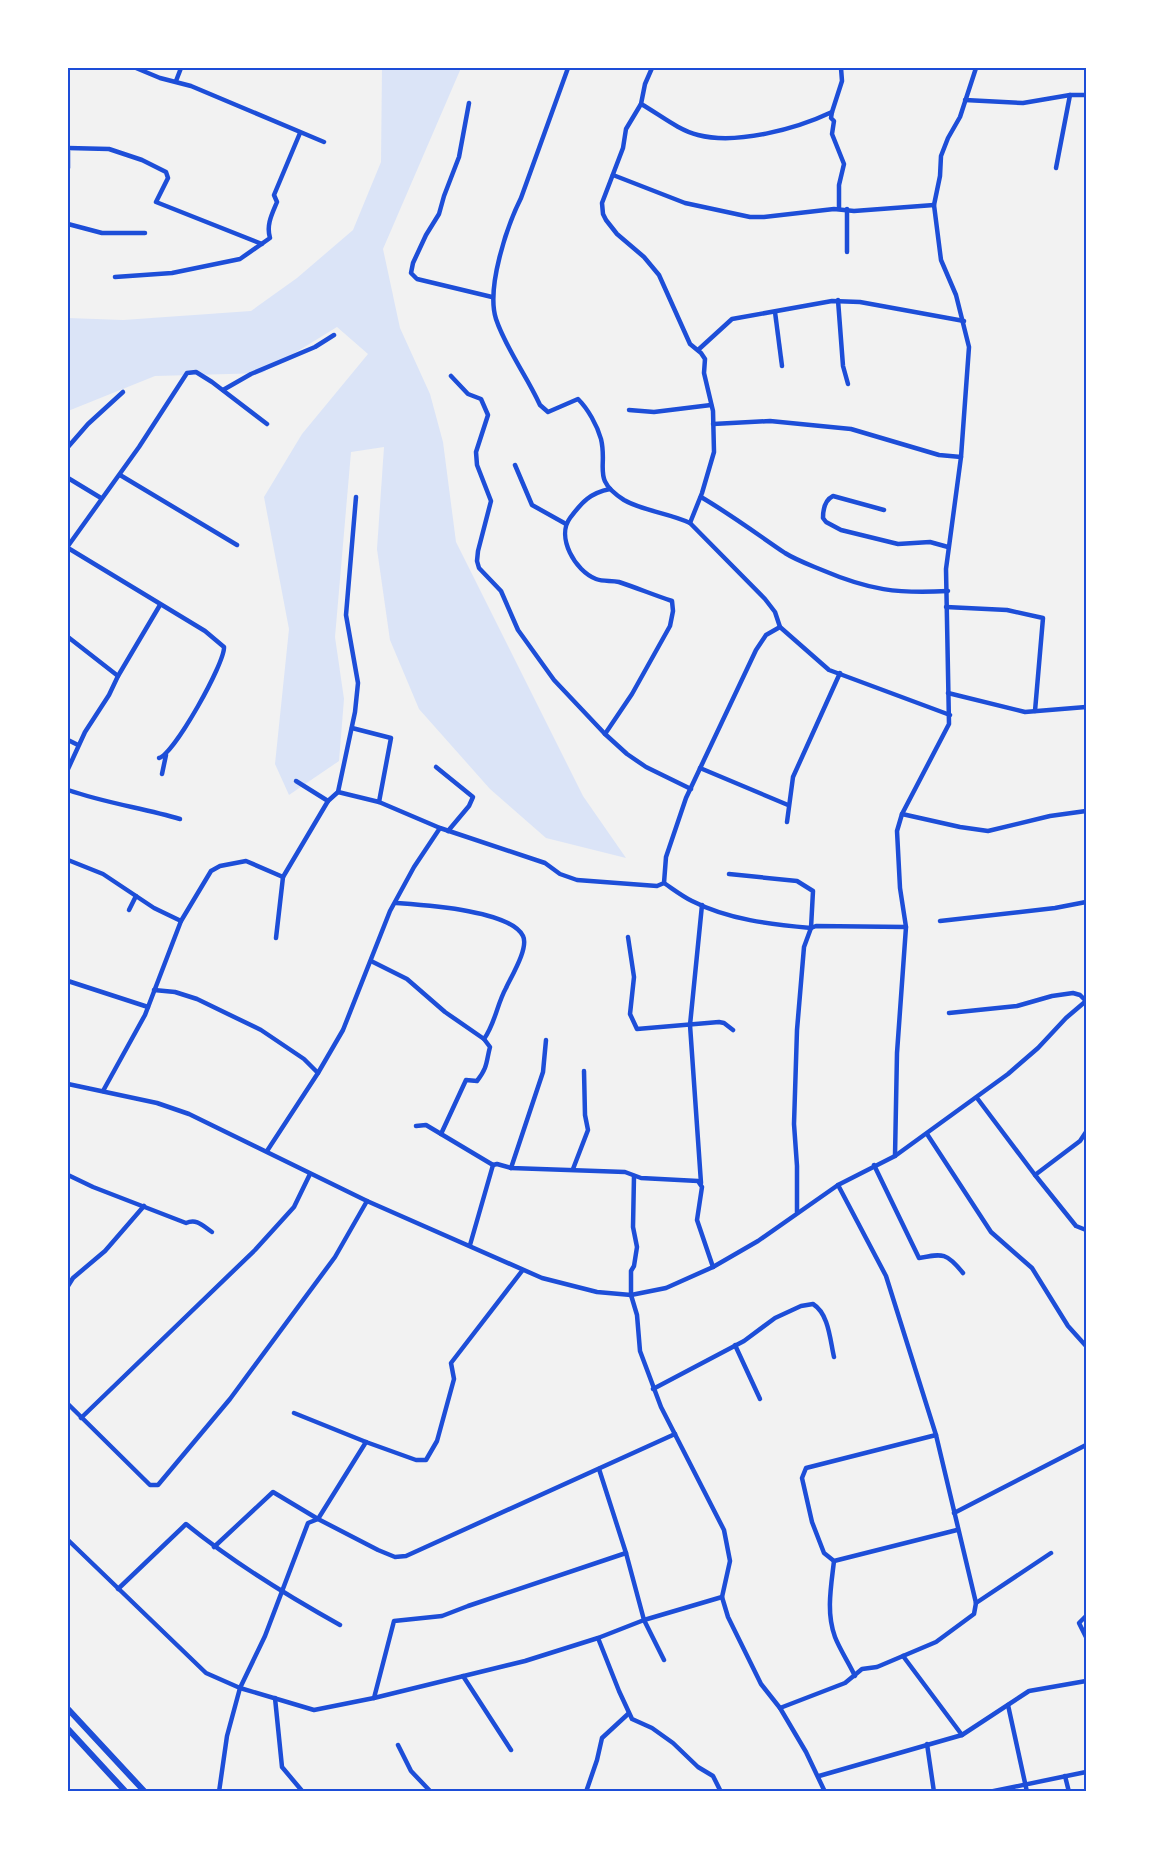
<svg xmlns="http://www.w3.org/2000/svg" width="1154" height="1859" font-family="Inter,sans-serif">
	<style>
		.green { fill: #dbe4f7 }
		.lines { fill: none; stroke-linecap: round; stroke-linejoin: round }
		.minor { stroke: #1d4ed8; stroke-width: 4.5 }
		.tertiary { stroke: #1d4ed8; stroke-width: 6 }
		.neatline { fill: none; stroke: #1d4ed8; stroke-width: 2 }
	</style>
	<rect width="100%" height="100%" fill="#f2f2f2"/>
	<!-- green -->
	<path class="green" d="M382,68h79l-78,181 17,79 30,66 13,48 13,100 127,254 43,62 -80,-20 -56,-49 -71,-80 -29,-69 -13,-91 7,-102 -33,5 -16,185 9,62 -5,62 -50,34 -14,-31 14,-135 -25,-132 38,-63 66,-80 -31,-27 -75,46 -107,3 -87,35v-93l55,2 128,-9 46,-33 56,-48 28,-68z"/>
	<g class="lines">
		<!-- minor -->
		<g class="minor">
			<path d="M136,68l24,10 31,8 133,56"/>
			<path d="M568,68l-47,130c-14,28 -35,90 -25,121 10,30 31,57 44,86l8,7 30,-13c10,10 19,26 23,40 7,29 -10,40 23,61 19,11 45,13 66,23l75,76 10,13 5,15 49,43 121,45"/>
			<path d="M652,68l-7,16 -4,20 -15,25 -3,19 -21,55 1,11 3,6 11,14 27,23 15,18 31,69 11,9 4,6 -1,14 9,38 1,41 -12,41 -12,30"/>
			<path d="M176,81l5,-13"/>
			<path d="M965,100l58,3 47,-8h16"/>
			<path d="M469,103l-10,54 -15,39 -5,18 -13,21 -13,28 -2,10 6,6 75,18"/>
			<path d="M641,104c18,10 37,26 57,31 39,10 98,-6 134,-23l10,-31 -1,-13"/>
			<path d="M832,112l-1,6 3,3 -2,13 12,30 -5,21v23"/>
			<path d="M68,148l41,1 33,11 24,12 2,6 -12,24 106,42"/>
			<path d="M68,151v17"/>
			<path d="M1056,168l14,-73"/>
			<path d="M613,175l72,28 65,14h14l70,-8 20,2 80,-6"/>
			<path d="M847,209v43"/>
			<path d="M68,224l34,9h43"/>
			<path d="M115,277l57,-4 68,-14 30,-21c-4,-13 2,-24 7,-36l-3,-7 26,-62"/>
			<path d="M838,300l5,66 5,18"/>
			<path d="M775,312l7,54"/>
			<path d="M698,350l34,-31 100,-18 28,1 104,19"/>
			<path d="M451,376l17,18 13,5 7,16 -12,37 1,13 14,36 -13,50 -1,10 2,7 22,23 17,39 36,50 51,54 22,20 19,13 45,22"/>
			<path d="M223,390l28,-16 64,-27 19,-12"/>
			<path d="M629,410l25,2 57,-7"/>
			<path d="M713,424l57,-3 81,8 88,26 22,2"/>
			<path d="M68,447l20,-23 35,-32"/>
			<path d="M515,465l17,40 34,19"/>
			<path d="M120,475l117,70"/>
			<path d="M68,478l33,20"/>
			<path d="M701,497c29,17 56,37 84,56 11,7 25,12 37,17 47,20 75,24 126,21"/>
			<path d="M884,510l-51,-14c-8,4 -10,13 -10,22l3,4 15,8 57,14 32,-2 18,5"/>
			<path d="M68,546l71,-99 48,-74 9,-1 16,10 55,42"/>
			<path d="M68,548l137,83 19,16c1,16 -50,107 -65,111"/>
			<path d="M946,607l61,3 36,8 -8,93"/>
			<path d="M68,637l50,39"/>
			<path d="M948,693l77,19 61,-5"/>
			<path d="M352,728l39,10 -12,64"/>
			<path d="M605,734l27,-40 38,-68 3,-15 -1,-10c-18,-6 -35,-13 -53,-19 -8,-2 -15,0 -23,-3 -21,-8 -40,-42 -26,-61 12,-16 20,-25 40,-29"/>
			<path d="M68,740l10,5"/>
			<path d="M436,767l37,30 -4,9 -21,25"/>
			<path d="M700,768l88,37"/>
			<path d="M68,769l17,-37 24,-37 9,-19 42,-71"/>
			<path d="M162,774l4,-19"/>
			<path d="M296,781l32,20"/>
			<path d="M68,790c37,13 75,18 112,29"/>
			<path d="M338,792l41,10 61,26 105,35 15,11 17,6 80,6 7,-3 2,-26 20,-59 70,-148 10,-15 14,-8"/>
			<path d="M902,814l58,13 28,4 62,-15 36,-5"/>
			<path d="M787,822l6,-45 47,-104"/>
			<path d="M68,860l35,14 51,34 27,13"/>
			<path d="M729,874l68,7 16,10 -2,37 -7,19 -7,83 -3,94 3,42v46"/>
			<path d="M664,883c9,6 18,13 28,18 37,19 78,23 119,27l5,-2 90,1"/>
			<path d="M396,903c27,2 114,7 127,33 6,12 -12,41 -17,52 -9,16 -11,36 -22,51"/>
			<path d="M129,910l7,-14"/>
			<path d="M940,921l115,-13 31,-6"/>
			<path d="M628,937l6,40 -4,37 7,15 82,-7 5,1 9,7"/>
			<path d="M276,938l7,-61 45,-76 10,-9 17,-80 3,-29 -12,-68 10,-118"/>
			<path d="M371,961l36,18 38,33 39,27 6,8c-4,15 -2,20 -13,34l-11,-1 -25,54"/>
			<path d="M68,981l80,26"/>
			<path d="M154,990l21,2 22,7 64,31 43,29 14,14 25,-43 47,-119 24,-44 26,-39"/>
			<path d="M949,1013l68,-7 35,-10 21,-3 7,2 6,6"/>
			<path d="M68,1084l89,19 32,11 178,87 175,77 55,14 34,3 35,-7 47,-21 45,-26 80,-56 57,-29 113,-82 30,-26 28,-30 20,-17"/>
			<path d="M103,1091l42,-76 36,-94 30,-50 9,-5 26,-5 37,16"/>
			<path d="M977,1098l58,77 45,-34 6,-9"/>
			<path d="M416,1126l10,-1 67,40 4,-1 14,4 114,4 16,6 57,3 4,6 -5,33 16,47"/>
			<path d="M927,1134l64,98 41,36 36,58 18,20"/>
			<path d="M267,1151l51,-78"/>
			<path d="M895,1156l2,-103 9,-126 -6,-39 -3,-57 5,-17 47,-90 -3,-155 15,-112 8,-110 -13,-52 -15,-35 -7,-55 6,-29 1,-20 7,-18 12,-21 16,-49"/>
			<path d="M874,1165l45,93c24,-5 28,-5 44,15"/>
			<path d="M511,1168l32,-96 3,-32"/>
			<path d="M573,1169l15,-39 -3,-15 -1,-44"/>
			<path d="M68,1175l25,12 93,36c11,-5 17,3 26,9"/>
			<path d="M1035,1175l41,51 10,4"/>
			<path d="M634,1176l-1,51 4,20 -3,19 -3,5v24l6,20 3,36 21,56 63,123 6,31 -8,36 6,20 33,67 19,24 26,44 19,40"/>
			<path d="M701,1183l-11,-158 12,-120"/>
			<path d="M470,1245l23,-80"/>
			<path d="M68,1286l5,-8 32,-27 39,-45"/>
			<path d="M735,1345l25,54"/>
			<path d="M653,1389l91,-48 31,-23 26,-12 12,-2c16,10 17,36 21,53"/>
			<path d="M68,1404l82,81h8l72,-86 105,-142 32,-56"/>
			<path d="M294,1413l72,29 50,18h10l11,-19 17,-62 -3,-16 71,-92"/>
			<path d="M81,1418l174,-168 39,-43 16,-33"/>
			<path d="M936,1435l-130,33 -4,10 10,44 12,31 10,8 123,-31"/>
			<path d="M599,1469l27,84 18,67 20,40"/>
			<path d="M954,1513l132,-68"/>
			<path d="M68,1540l138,133 34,15 74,22 60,-12 151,-37 73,-23 46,-18 78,-23"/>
			<path d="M214,1547l59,-55 45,27 60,31 17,7 11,-1 269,-122"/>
			<path d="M834,1561c-3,26 -8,52 1,76 5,13 14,26 20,39"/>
			<path d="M118,1589l68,-65c48,39 100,71 154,101"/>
			<path d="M976,1603l75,-50"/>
			<path d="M1086,1616l-7,7 7,14"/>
			<path d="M598,1638l21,53 13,28 20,9 21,15 25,24 15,9 8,16"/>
			<path d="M903,1656l59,79"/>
			<path d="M463,1676l48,74"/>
			<path d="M275,1698l7,69 21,25"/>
			<path d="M374,1698l20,-77 48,-5 26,-10 158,-53"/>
			<path d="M1008,1705l19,87"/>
			<path d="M780,1708l65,-25 17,-14 15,-2 59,-25 38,-28 2,-11 -40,-168 -50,-159 -48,-91"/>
			<path d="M927,1744l7,48"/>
			<path d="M398,1745l13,26 20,21"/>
			<path d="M819,1776l143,-41 67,-44 57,-10"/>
			<path d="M1065,1776l4,16"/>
			<path d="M219,1792l8,-56 13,-48 25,-52 43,-113 10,-4 48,-77"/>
			<path d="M586,1792l11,-32 5,-22 26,-24"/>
			<path d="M989,1792l97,-20"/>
		</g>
		<!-- tertiary -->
		<g class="tertiary">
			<path d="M68,1709l77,83"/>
			<path d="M68,1729l58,63"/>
		</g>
	</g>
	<!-- border -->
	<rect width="1154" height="1859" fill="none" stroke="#ffffff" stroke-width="138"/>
	<rect x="69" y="69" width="1016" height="1721" class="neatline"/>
</svg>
